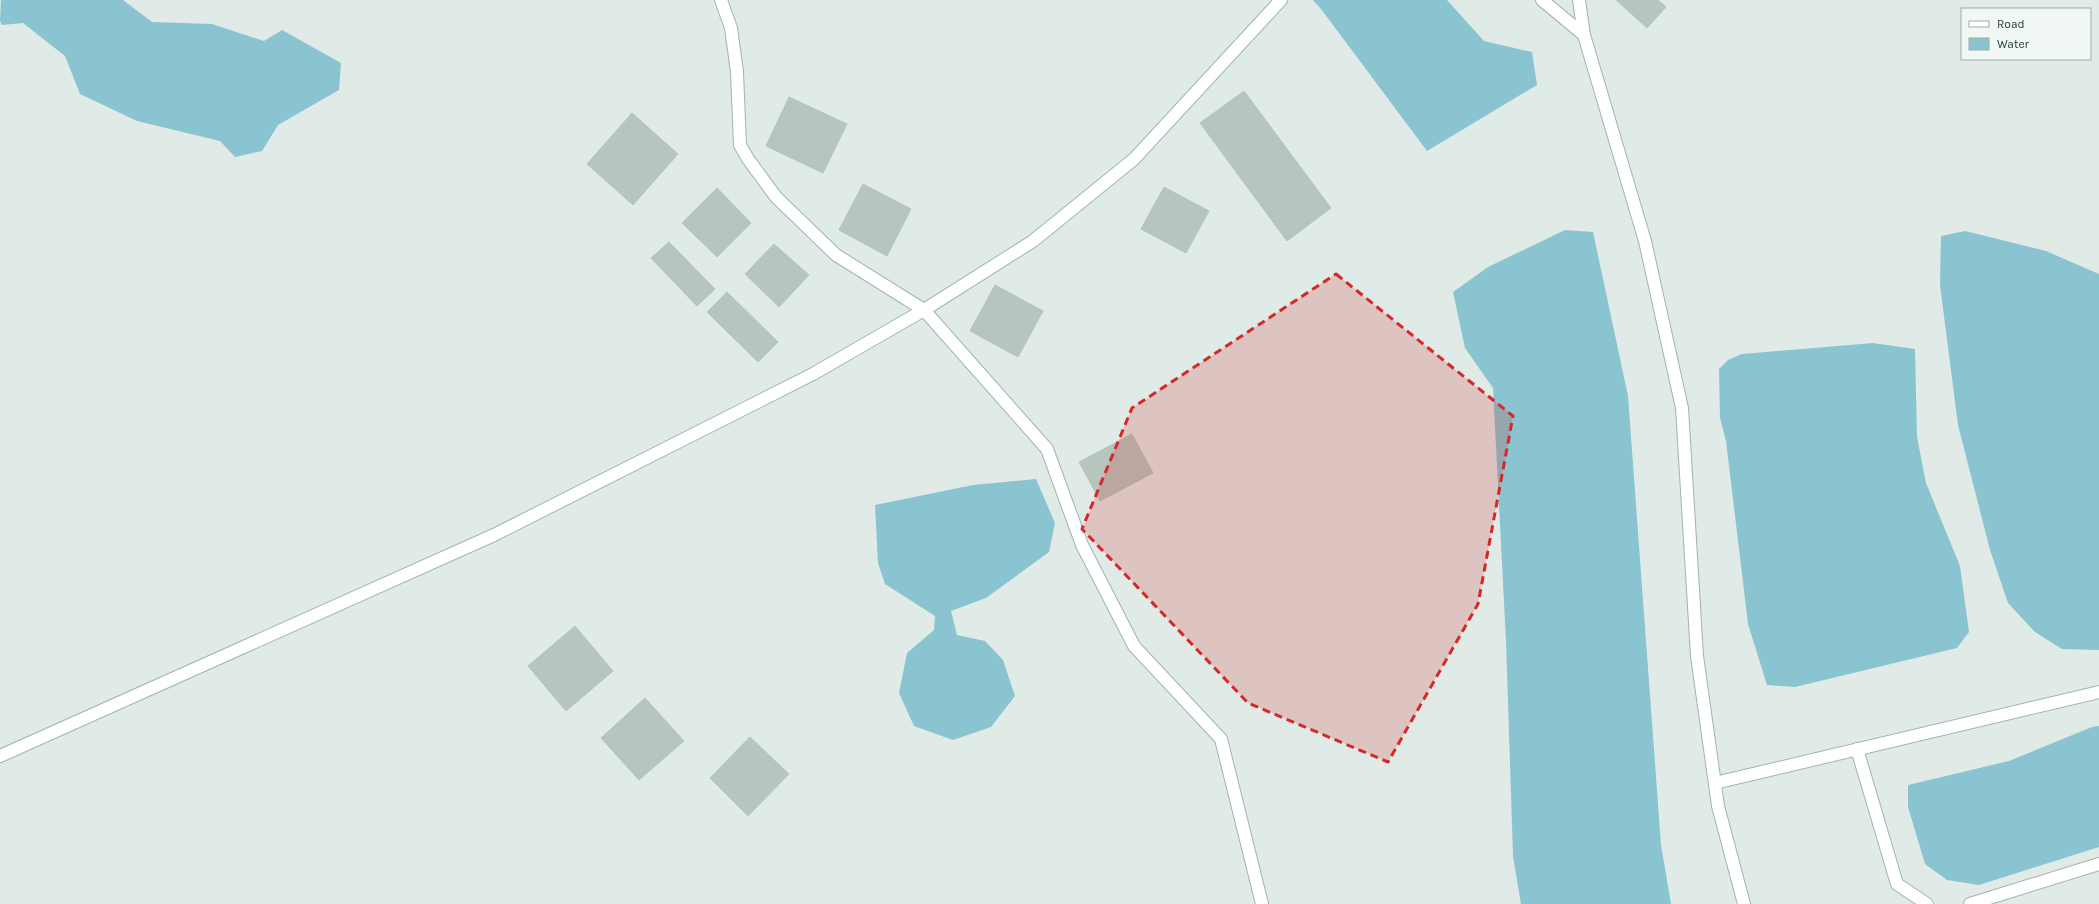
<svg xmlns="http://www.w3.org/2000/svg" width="2099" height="904" font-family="Karla,sans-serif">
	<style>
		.water { fill: #89c4d0 }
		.building { fill: #b6c6bf; stroke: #b3c5be }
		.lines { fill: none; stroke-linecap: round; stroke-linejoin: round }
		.lane-casing { stroke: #a3b3ae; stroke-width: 14 }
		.street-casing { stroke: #a3b3ae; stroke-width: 14 }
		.secondary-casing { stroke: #9fb7af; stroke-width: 14 }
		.lane { stroke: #fff; stroke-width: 12 }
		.street { stroke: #fff; stroke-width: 12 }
		.secondary { stroke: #fff; stroke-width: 12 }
		.marked { fill: #d62828; fill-opacity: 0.2; stroke: #d62828; stroke-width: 3; stroke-dasharray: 8 5; stroke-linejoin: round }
	</style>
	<rect width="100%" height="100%" fill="#e0ebe7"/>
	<!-- water -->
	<g class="water">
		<path d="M1,0h122l29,22 60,2 52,17 18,-11 59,33 -2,27 -61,35 -16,26 -27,6 -15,-16 -83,-20 -57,-27 -15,-38 -42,-33 -21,2 -2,-4z"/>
		<path d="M1313,0h134l37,41 48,11 5,33 -110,66 -106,-142z"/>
		<path d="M1565,230l28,2 35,164 33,449 10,59h-150l-8,-48 -7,-215 -13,-253 -28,-40 -12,-56 35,-25z"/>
		<path d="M1965,231l81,20 53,23v376l-37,-1 -27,-17 -27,-29 -18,-53 -32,-125 -18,-140 1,-49z"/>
		<path d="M1873,343l42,6 2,88 9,46 34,83 9,66 -12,16 -162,39 -28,-2 -19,-61 -22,-183 -6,-23 -1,-49 9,-9 14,-6z"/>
		<path d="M1036,479l19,44 -6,29 -63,46 -35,13 6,24 28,6 18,19 12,36 -24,31 -38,13 -39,-14 -15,-33 8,-40 27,-23 1,-14 -50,-32 -7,-21 -3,-58 98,-20z"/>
		<path d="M2099,726v121l-120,38 -32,-5 -22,-16 -17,-57v-22l101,-24 83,-34z"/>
	</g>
	<!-- building -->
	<g class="building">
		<path d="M1616,0h42l8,7 -19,21z"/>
		<path d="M1244,91l87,117 -44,33 -87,-118z"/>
		<path d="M789,97l58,27 -24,49 -57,-27z"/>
		<path d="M632,113l46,41 -45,51 -46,-41z"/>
		<path d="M863,184l48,25 -24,47 -48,-26z"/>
		<path d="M1164,187l45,24 -23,42 -45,-24z"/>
		<path d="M717,188l34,35 -34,34 -35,-34z"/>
		<path d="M669,242l46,47 -18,17 -46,-48z"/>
		<path d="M774,244l35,31 -30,32 -34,-33z"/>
		<path d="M995,285l48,26 -25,46 -48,-26z"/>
		<path d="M727,292l51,50 -20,20 -51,-50z"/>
		<path d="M1132,434l21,39 -53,28 -21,-39z"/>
		<path d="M575,626l38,45 -47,40 -38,-45z"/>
		<path d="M645,698l39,43 -45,39 -38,-42z"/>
		<path d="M750,737l39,37 -41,42 -38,-38z"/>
	</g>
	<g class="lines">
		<defs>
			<g id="lane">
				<path d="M1857,749l40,135 30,20"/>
				<path d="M1715,783l384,-91"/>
				<path d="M1970,904l129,-40"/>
			</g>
			<g id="street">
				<path d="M721,0l10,28 6,44 3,73 8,14 28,38 60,58 88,55 123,139 35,96 52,101 87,93 41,165"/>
				<path d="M1542,0l42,35"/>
				<path d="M1579,0l5,35 61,206 37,167 15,248 21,150 26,98"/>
			</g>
			<path id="secondary" d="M0,756l494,-221 319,-161 111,-64 109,-69 101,-82 147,-159"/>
		</defs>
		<!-- lane casing -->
		<use href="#lane" class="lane-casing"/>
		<!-- street casing -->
		<use href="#street" class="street-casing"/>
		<!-- secondary casing -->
		<use href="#secondary" class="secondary-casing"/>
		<!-- lane -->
		<use href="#lane" class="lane"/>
		<!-- street -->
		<use href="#street" class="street"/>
		<!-- secondary -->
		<use href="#secondary" class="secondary"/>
	</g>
	<!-- marked area -->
	<path class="marked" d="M1336,274l177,142 -35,188 -90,158 -140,-59 -166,-174 50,-121z"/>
	<!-- legend -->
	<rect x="1961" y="8" width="130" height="52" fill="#f1f8f4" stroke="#9eaca8"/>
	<rect x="1969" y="21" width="20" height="6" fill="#ffffff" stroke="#9eaca8"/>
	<text x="1997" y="28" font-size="12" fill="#213b35">Road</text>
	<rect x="1969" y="38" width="20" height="12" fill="#89c4d0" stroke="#9eaca8"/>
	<text x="1997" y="48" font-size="12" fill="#213b35">Water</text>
</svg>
